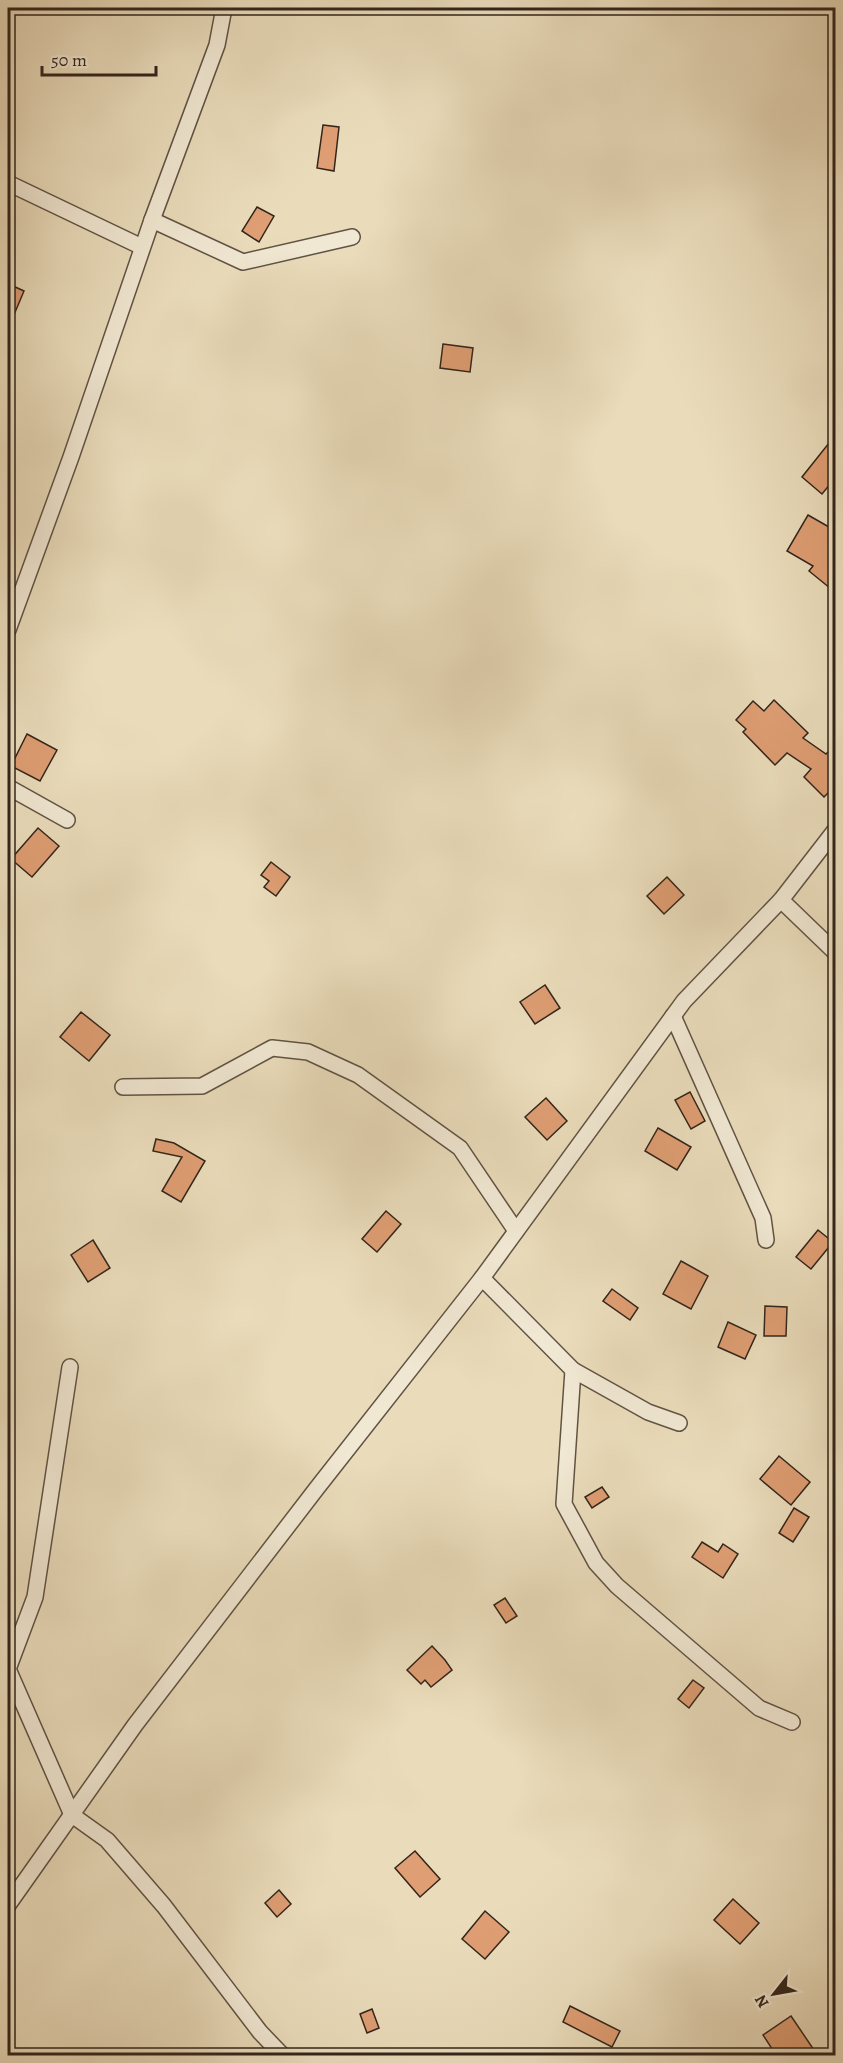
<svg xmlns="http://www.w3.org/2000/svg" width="843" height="2063" font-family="Alegreya,serif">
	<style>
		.building { fill: #df9e73; stroke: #32251c; stroke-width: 1.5 }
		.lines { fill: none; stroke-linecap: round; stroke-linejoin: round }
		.street-casing { stroke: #605344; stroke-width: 18 }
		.street { stroke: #f1e8d3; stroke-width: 15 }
	</style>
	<rect width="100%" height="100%" fill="#eadcbb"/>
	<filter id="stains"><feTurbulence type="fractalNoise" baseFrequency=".00333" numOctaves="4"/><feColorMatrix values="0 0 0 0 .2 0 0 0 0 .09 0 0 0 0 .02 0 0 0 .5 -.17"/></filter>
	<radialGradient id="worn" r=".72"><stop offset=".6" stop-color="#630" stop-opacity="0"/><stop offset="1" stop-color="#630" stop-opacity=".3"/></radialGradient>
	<!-- building -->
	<g class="building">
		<path d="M323,125l16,2 -5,44 -17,-3z"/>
		<path d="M257,207l17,9 -15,26 -17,-11z"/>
		<path d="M13,286l11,5 -16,38v-30z"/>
		<path d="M443,344l30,4 -3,24 -30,-4z"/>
		<path d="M829,443l7,6v28l-14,17 -20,-17z"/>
		<path d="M808,515l28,16v62l-27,-22 4,-5 -26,-15z"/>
		<path d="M774,700l34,33 -5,5 23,16 10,-10v41l-12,12 -20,-20 7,-8 -24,-16 -12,12 -32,-33 3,-3 -10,-9 17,-19 11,10z"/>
		<path d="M27,734l30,16 -17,31 -29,-15z"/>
		<path d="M38,828l21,18 -27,31 -21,-18z"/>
		<path d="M271,862l19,15 -14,19 -12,-9 5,-6 -8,-6z"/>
		<path d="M667,877l17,18 -20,19 -17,-18z"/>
		<path d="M545,985l15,23 -25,16 -15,-22z"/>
		<path d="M81,1012l29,23 -21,26 -29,-24z"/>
		<path d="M690,1092l15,29 -14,8 -16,-29z"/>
		<path d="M546,1098l21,23 -20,19 -22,-23z"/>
		<path d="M658,1128l33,19 -14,23 -32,-19z"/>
		<path d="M156,1139l18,4 31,18 -24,41 -19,-11 20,-34 -29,-6z"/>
		<path d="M386,1211l15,13 -24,28 -15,-13z"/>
		<path d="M818,1230l15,12 -22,27 -15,-12z"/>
		<path d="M93,1240l17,28 -22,14 -17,-27z"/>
		<path d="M681,1261l27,15 -17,33 -28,-15z"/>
		<path d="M612,1289l26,19 -8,12 -27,-19z"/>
		<path d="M765,1306l22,1 -1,29h-22z"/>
		<path d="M728,1322l28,13 -11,24 -27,-12z"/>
		<path d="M779,1456l31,26 -19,23 -31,-26z"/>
		<path d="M602,1487l7,10 -17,11 -7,-11z"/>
		<path d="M794,1508l15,9 -16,25 -14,-9z"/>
		<path d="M702,1542l16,10 5,-8 15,10 -15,24 -31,-21z"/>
		<path d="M505,1598l12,18 -11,7 -12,-18z"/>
		<path d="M432,1646l13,14 7,10 -21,17 -6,-7 -4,4 -14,-14z"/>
		<path d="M693,1680l11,8 -15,20 -11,-9z"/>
		<path d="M415,1851l25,28 -20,18 -25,-29z"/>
		<path d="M279,1890l12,14 -14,13 -12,-14z"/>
		<path d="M733,1899l26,24 -19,21 -26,-24z"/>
		<path d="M485,1911l24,21 -24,27 -23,-20z"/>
		<path d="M570,2006l50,25 -8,16 -49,-25z"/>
		<path d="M372,2009l7,19 -12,5 -7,-19z"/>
		<path d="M791,2016l23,34 -9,5h-29l-13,-20z"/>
	</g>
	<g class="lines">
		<defs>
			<g id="street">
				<path d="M8,183l134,64"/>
				<path d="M152,220l91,42 109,-25"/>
				<path d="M8,630l63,-173 81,-237 65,-175 7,-37"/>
				<path d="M8,787l59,33"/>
				<path d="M781,900l55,53"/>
				<path d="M673,1016l90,202 3,22"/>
				<path d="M123,1087l79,-1 70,-38 36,4 50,23 102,73 56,83"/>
				<path d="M482,1278l91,92 75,42 31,11"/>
				<path d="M573,1370l-9,134 32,59 21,23 142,122 33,14"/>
				<path d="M8,1669l64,146 35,25 57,66 96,126 23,24"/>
				<path d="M8,1669l27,-72 35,-230"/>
				<path d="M8,1905l127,-180 182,-237 165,-210 202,-277 97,-101 55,-71"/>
			</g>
		</defs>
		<!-- street casing -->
		<use href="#street" class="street-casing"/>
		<!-- street -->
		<use href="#street" class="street"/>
	</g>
	<!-- margin -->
	<rect width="843" height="2063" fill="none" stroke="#eadcbb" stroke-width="30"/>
	<rect x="9" y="9" width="825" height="2045" fill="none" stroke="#32251c" stroke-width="3"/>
	<rect x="15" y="15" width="813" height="2033" fill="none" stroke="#32251c" stroke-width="1.5"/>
	<!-- north arrow -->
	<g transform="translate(774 1994) rotate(239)" stroke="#f1e8d3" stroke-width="4.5" paint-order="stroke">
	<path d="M0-4.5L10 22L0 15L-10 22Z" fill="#32251c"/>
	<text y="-9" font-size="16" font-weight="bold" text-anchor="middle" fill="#32251c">N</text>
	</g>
	<!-- scale -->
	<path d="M42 66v9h114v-9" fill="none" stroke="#32251c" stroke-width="3"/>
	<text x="51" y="66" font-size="18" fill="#32251c" stroke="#f1e8d3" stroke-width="4.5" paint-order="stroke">50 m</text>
	<rect width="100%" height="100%" filter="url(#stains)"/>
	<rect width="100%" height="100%" fill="url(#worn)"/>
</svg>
